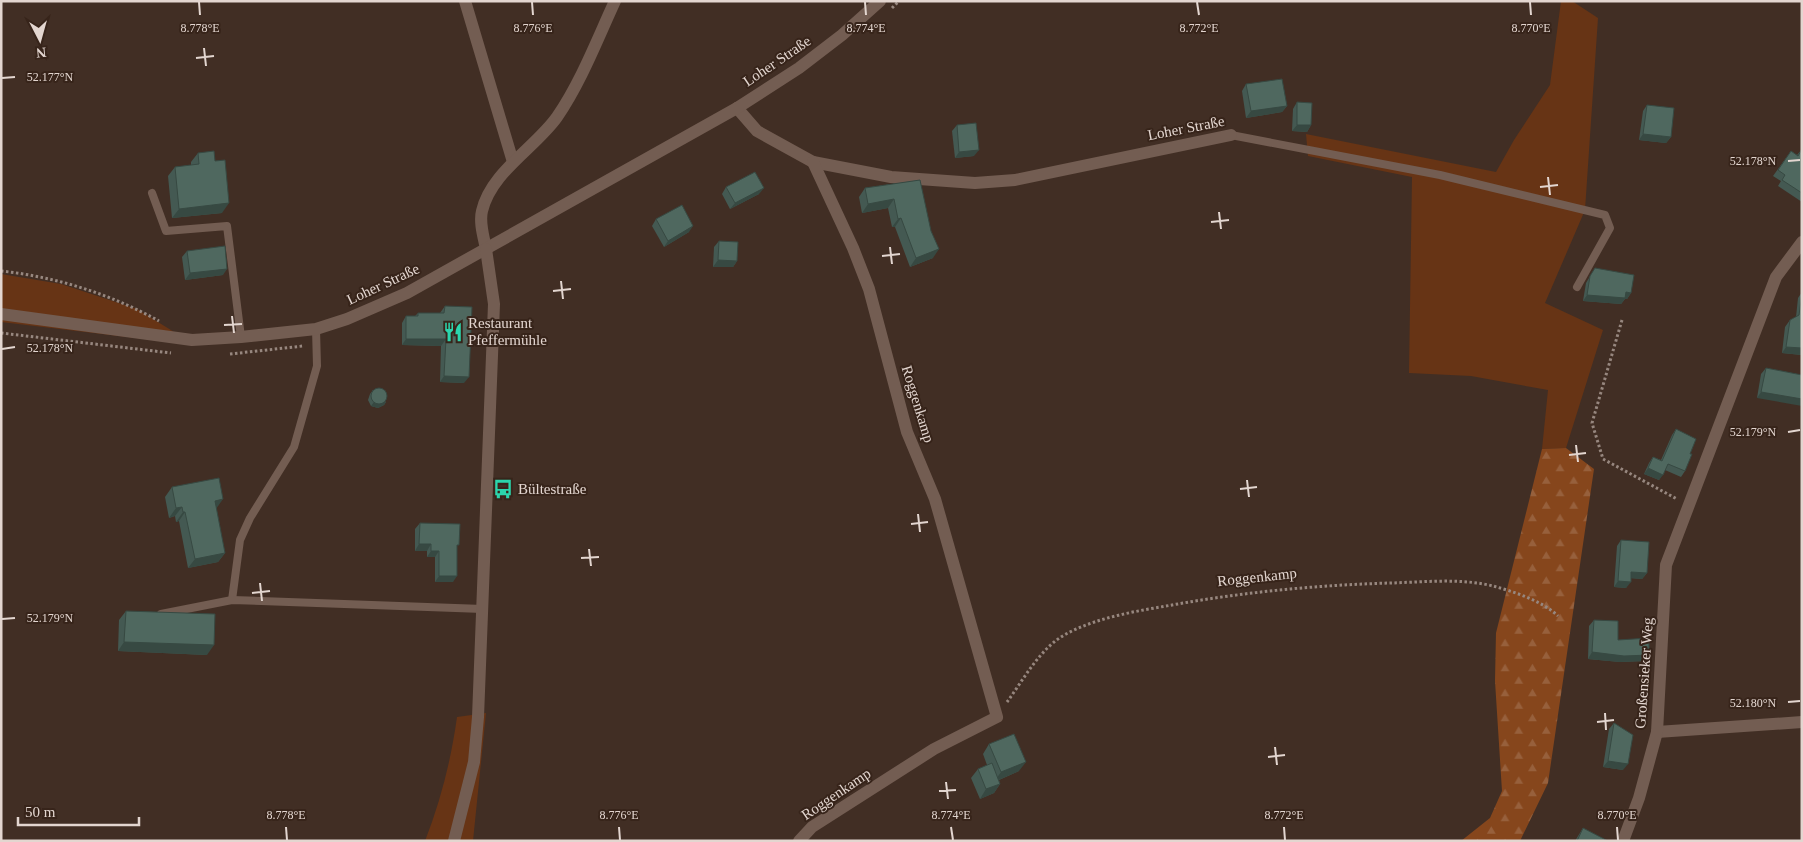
<svg xmlns="http://www.w3.org/2000/svg" width="1803" height="842" font-family="Georgia,serif">
	<style>
		.green { fill: #673415 }
		.forest { fill: url(#forest-firs) }
		.lines { fill: none; stroke-linecap: round; stroke-linejoin: round }
		.path { stroke: #97877f; stroke-width: 3; stroke-dasharray: 2.5 2.5; stroke-linecap: butt }
		.lane { stroke: #735d52; stroke-width: 8 }
		.street { stroke: #735d52; stroke-width: 12 }
		.secondary { stroke: #735d52; stroke-width: 12 }
		.wall { fill: #445952 }
		.shaded-wall { fill: #374942 }
		.building { fill: #4f685f; stroke: #374942 }
		.ticks { fill: none; stroke: #e3d6d0; stroke-width: 2 }
		.labels { text-anchor: middle; stroke-width: 4; stroke-linejoin: round; paint-order: stroke }
		.street-label { font-size: 15px; fill: #e3d6d0; stroke: #37241a }
		.poi-label { font-size: 15px; fill: #e3d6d0; stroke: #37241a; text-anchor: start }
		.ticks-label { font-size: 12px; text-anchor: middle; fill: #e3d6d0; stroke: #37241a; stroke-width: 4; stroke-linejoin: round; paint-order: stroke }
	</style>
	<defs>
		<pattern id="forest-firs" width="22" height="20" patternUnits="userSpaceOnUse" patternTransform="scale(1.25)"><rect width="22" height="20" fill="#86461c"/><path d="M5 1l3.5 6h-7zM16 11l3.5 6h-7z" fill="#97603c"/></pattern>
	</defs>
	<rect width="100%" height="100%" fill="#412e24"/>
	<!-- green -->
	<g class="green">
		<path d="M1561,1h11l26,17 -13,192 -40,93 58,27 -37,118 -24,1 6,-59 -77,-14 -62,-3 3,-196 -104,-21 -2,-22 190,38 18,-32 36,-55z"/>
		<path d="M1,274l60,10 76,25 58,36 -194,-23z"/>
		<path d="M486,713l-13,128h-48c16,-41 26,-81 32,-124z"/>
	</g>
	<!-- forest -->
	<path class="forest" d="M1566,448l28,21 -46,314 -28,58h-59l29,-23 12,-27 -7,-110 1,-48 46,-184z"/>
	<g class="lines">
		<!-- path -->
		<g class="path">
			<path d="M892,8l7,-7"/>
			<path d="M1,271c56,6 109,23 158,50"/>
			<path d="M1622,320l-30,103 11,36 74,40"/>
			<path d="M1,333l170,20"/>
			<path d="M230,354l73,-8"/>
			<path d="M1007,702c17,-23 33,-54 59,-68 32,-17 71,-23 106,-29 72,-13 146,-20 219,-22 33,-1 70,-5 102,3 22,6 49,15 65,30"/>
		</g>
		<!-- lane -->
		<g class="lane">
			<path d="M1231,135l209,40 165,40 5,13 -33,59"/>
			<path d="M152,193l14,38 61,-5 14,111"/>
			<path d="M232,600l8,-60 10,-22 44,-71 23,-81 -1,-37"/>
			<path d="M161,614l71,-14 251,9"/>
		</g>
		<!-- street -->
		<g class="street">
			<path d="M465,1l48,161"/>
			<path d="M737,108l20,23 56,31 78,15 84,6 40,-3 216,-45"/>
			<path d="M486,249c-2,-11 -7,-26 -4,-38 9,-39 53,-63 75,-94 24,-35 40,-77 58,-116"/>
			<path d="M1657,732l145,-10"/>
			<path d="M799,841l13,-14 122,-78 63,-32 -62,-218 -28,-67 -38,-143 -16,-41 -40,-86"/>
			<path d="M1623,841l16,-43 18,-66 9,-167 110,-288 26,-35"/>
		</g>
		<!-- secondary -->
		<g class="secondary">
			<path d="M1,314l191,26 49,-3 75,-8 31,-10 60,-26 330,-185 62,-40 43,-33 38,-34"/>
			<path d="M454,841l20,-79 4,-45 16,-413 -8,-55"/>
		</g>
	</g>
	<!-- wall -->
	<g class="wall">
		<path d="M1246,84l41,22 -5,6 -36,6 -4,-27z"/>
		<path d="M1297,102l14,23 -4,7 -15,-1 1,-22z"/>
		<path d="M1647,105l24,32 -5,6 -27,-3 4,-29z"/>
		<path d="M957,125l17,31 -19,2 -3,-27z"/>
		<path d="M1802,149v53l-24,-16 3,-5 -8,-5 18,-25 6,4z"/>
		<path d="M198,153l17,8 7,52 -50,5 -4,-42 7,-9 16,-2v-3z"/>
		<path d="M920,180l13,78 -23,9 -15,-40h-3l-4,-19 -26,5 -3,-16 6,-9z"/>
		<path d="M726,187l33,7 -29,15 -8,-15z"/>
		<path d="M656,219l33,13 -25,15 -12,-21z"/>
		<path d="M719,241l18,20 -4,6h-20l1,-20z"/>
		<path d="M187,251l36,24 -38,5 -3,-23z"/>
		<path d="M1595,268l36,25 -4,6h-2l-4,5 -38,-3 3,-18z"/>
		<path d="M1802,292v63l-20,-2 3,-26 5,-7 6,-3 2,-19z"/>
		<path d="M445,306l19,77 -24,-1 1,-36 -39,-1v-22l4,-7h9l3,-3h22z"/>
		<path d="M1766,368l36,7 -45,23 4,-24z"/>
		<path d="M373,390l13,12 -2,3 -6,3 -7,-2 -3,-6 2,-6z"/>
		<path d="M1676,429l14,25 -5,17 -4,6 -16,-7 -6,10 -15,-6 5,-11 4,-6 8,3 11,-25z"/>
		<path d="M172,487l44,22 9,44 -7,9 -30,6 -9,-47 -3,1 -1,-6 -6,2 -4,-21z"/>
		<path d="M420,523l37,25 -4,34h-18v-25h-8v-6h-12v-22z"/>
		<path d="M1621,540l26,33 -5,6 -11,-1 -5,10 -12,-1 3,-41z"/>
		<path d="M126,611l81,44 -89,-4 1,-31z"/>
		<path d="M1594,620l24,20 27,21 -25,1 -32,-3 1,-33z"/>
		<path d="M1614,723l9,47 -20,-3 6,-38z"/>
		<path d="M989,744l30,27 -20,9 1,4 -6,9 -14,6 -9,-21 7,-9 9,-4 -4,-11z"/>
		<path d="M1583,828l25,13h-33z"/>
	</g>
	<!-- shaded-wall -->
	<g class="shaded-wall">
		<path d="M1287,106l-5,6 -36,6 5,-7z"/>
		<path d="M1297,125h14l-4,7 -15,-1z"/>
		<path d="M1643,134l28,3 -5,6 -27,-3z"/>
		<path d="M979,150l-5,6 -19,2 4,-6z"/>
		<path d="M764,188l-5,6 -29,15 5,-6z"/>
		<path d="M894,199l-6,9 -26,5 6,-9z"/>
		<path d="M229,203l-7,10 -50,5 7,-9z"/>
		<path d="M901,218l-6,9h-3l6,-8z"/>
		<path d="M693,226l-4,6 -25,15 4,-6z"/>
		<path d="M939,249l-6,9 -23,9 6,-9z"/>
		<path d="M718,260l19,1 -4,6h-20z"/>
		<path d="M227,269l-4,6 -38,5 5,-7z"/>
		<path d="M1626,292l5,1 -4,6h-2l-4,5 -38,-3 4,-6z"/>
		<path d="M406,339h40l-5,7 -39,-1z"/>
		<path d="M1786,347l16,1v7l-20,-2z"/>
		<path d="M444,376l25,1 -5,6 -24,-1z"/>
		<path d="M1761,392l41,7v7l-45,-8z"/>
		<path d="M374,402h12l-2,3 -6,3 -7,-2z"/>
		<path d="M1648,468l15,7 -4,5 -15,-6z"/>
		<path d="M223,499l-7,10 -1,-8z"/>
		<path d="M182,507l-7,9 -6,2 7,-10z"/>
		<path d="M183,512h2l-6,9 -3,1z"/>
		<path d="M419,544h12l-4,7h-12z"/>
		<path d="M431,551h8l-4,6h-8z"/>
		<path d="M225,553l-7,9 -30,6 7,-9z"/>
		<path d="M1631,572l16,1 -5,6 -15,-1z"/>
		<path d="M439,576h18l-4,6h-18z"/>
		<path d="M1618,581l13,1 -5,6 -12,-1z"/>
		<path d="M124,642l90,3 -7,10 -89,-4z"/>
		<path d="M1592,652l57,3 -4,6 -25,1 -32,-3z"/>
		<path d="M1608,761l20,3 -5,6 -20,-3z"/>
		<path d="M1026,762l-7,9 -25,11 7,-10z"/>
		<path d="M1000,784l-6,9 -14,6 6,-10z"/>
	</g>
	<!-- building -->
	<g class="building">
		<path d="M1282,79l5,27 -36,5 -5,-27z"/>
		<path d="M1297,102l15,1 -1,22h-14z"/>
		<path d="M1647,105l27,3 -3,29 -28,-3z"/>
		<path d="M976,123l3,27 -20,2 -2,-27z"/>
		<path d="M1802,149v44l-20,-13 3,-5 -7,-5 13,-19 7,5z"/>
		<path d="M214,151l1,10 10,-1 4,43 -50,6 -4,-42 24,-3 -1,-11z"/>
		<path d="M755,172l9,16 -29,15 -9,-16z"/>
		<path d="M920,180l11,51 8,18 -23,9 -15,-40 -3,1 -4,-20 -26,5 -3,-16z"/>
		<path d="M682,205l11,21 -25,15 -12,-22z"/>
		<path d="M719,241l19,1 -1,19 -19,-1z"/>
		<path d="M225,246l2,23 -37,4 -3,-22z"/>
		<path d="M1595,268l39,7 -3,18 -5,-1 -1,6 -38,-3 3,-19z"/>
		<path d="M1802,293v55l-16,-1 4,-27 9,-5z"/>
		<path d="M445,306l27,1 -3,70 -25,-1 2,-37h-40v-23h12v-3h26z"/>
		<path d="M1766,368l36,7v24l-41,-7z"/>
		<circle cx="379" cy="396" r="8"/>
		<path d="M1676,429l20,10 -6,15h2l-7,17 -17,-7 -5,11 -15,-7 5,-11 9,4z"/>
		<path d="M219,478l4,21 -8,2 10,52 -30,6 -10,-47h-2l-1,-5 -6,1 -4,-21z"/>
		<path d="M420,523l40,1 -1,21h-2v31h-18v-25h-8v-7h-12z"/>
		<path d="M1621,540l28,2 -2,31 -16,-1v10l-13,-1z"/>
		<path d="M126,611l89,3 -1,31 -90,-3z"/>
		<path d="M1594,620l24,1v19l31,-2v17l-25,1 -32,-4z"/>
		<path d="M1614,723l19,12 -5,29 -20,-3z"/>
		<path d="M1014,734l12,28 -25,10 -12,-28z"/>
		<path d="M992,763l8,21 -14,5 -8,-20z"/>
		<path d="M1583,828l25,13h-31z"/>
	</g>
	<!-- ticks -->
	<path class="ticks" d="M199,2l1,13M532,2l1,13M865,2l1,13M1197,2l2,13M1530,2l1,13M204,48l2,18M196,58l18,-2M2,78l13,-1M1788,161l12,-1M1548,177l2,18M1540,187l18,-2M1219,212l2,17M1211,222l18,-2M890,247l2,17M882,256l18,-2M561,281l2,18M553,291l18,-2M232,316l2,17M224,325l18,-1M2,349l13,-2M1788,432l12,-2M1576,445l2,17M1569,455l17,-2M1247,480l2,17M1240,489l17,-2M918,514l2,18M911,524l17,-2M589,549l2,17M581,558l18,-1M260,583l2,18M252,593l18,-2M2,619l13,-1M1788,702l12,-1M1605,713l1,17M1597,722l17,-2M1275,747l2,18M1268,757l17,-2M946,782l2,17M939,791l17,-1M286,827l1,13M619,827l1,13M951,827l2,13M1284,827l1,13M1617,827l1,13"/>
	<!-- icons -->
	<defs>
		<symbol id="restaurant-bare" viewBox="-9 -9 18 18"><path d="M-5-6h1v4h1v-4h1v4h1v-4h1v5L-1.5 .5V6h-2V.5L-5-1ZM5-6V6H3V1.5H1.5Q1.5-4 5-6Z" fill="#2bd5ac" stroke="#37241a" stroke-width="2.5" paint-order="stroke"/></symbol>
		<symbol id="bus-bare" viewBox="-9 -9 18 18"><path d="M-5-6H5V4H4V6H2V4H-2V6H-4V4H-5ZM-3.5-4V0h7V-4ZM-3.5 1.2v1.5H-2V1.2ZM2 1.2v1.5H3.5V1.2Z" fill="#2bd5ac" stroke="#37241a" stroke-width="2.5" paint-order="stroke"/></symbol>
	</defs>
	<g fill-rule="evenodd">
		<use href="#restaurant-bare" x="439" y="318" width="28" height="28"/>
		<use href="#bus-bare" x="489" y="475" width="28" height="28"/>
	</g>
	<g class="labels">
		<!-- street labels -->
		<g class="street-label">
			<text transform="translate(777 61) rotate(-34)" y="5">Loher Straße</text>
			<text transform="translate(1186 128) rotate(-11)" y="5">Loher Straße</text>
			<text transform="translate(383 284) rotate(-25)" y="5">Loher Straße</text>
			<text transform="translate(918 404) rotate(73)" y="5">Roggenkamp</text>
			<text transform="translate(1257 577) rotate(-6)" y="5">Roggenkamp</text>
			<text transform="translate(1644 673) rotate(-86)" y="5">Großensieker Weg</text>
			<text transform="translate(836 794) rotate(-34)" y="5">Roggenkamp</text>
		</g>
		<!-- poi labels -->
		<g class="poi-label">
			<text x="468" y="328">Restaurant<tspan x="468" dy="17">Pfeffermühle</tspan></text>
			<text x="518" y="494">Bültestraße</text>
		</g>
	</g>
	<g class="ticks-label">
		<text x="200" y="32">8.778°E</text>
		<text x="533" y="32">8.776°E</text>
		<text x="866" y="32">8.774°E</text>
		<text x="1199" y="32">8.772°E</text>
		<text x="1531" y="32">8.770°E</text>
		<text x="50" y="81">52.177°N</text>
		<text x="1753" y="165">52.178°N</text>
		<text x="50" y="352">52.178°N</text>
		<text x="1753" y="436">52.179°N</text>
		<text x="50" y="622">52.179°N</text>
		<text x="1753" y="707">52.180°N</text>
		<text x="286" y="819">8.778°E</text>
		<text x="619" y="819">8.776°E</text>
		<text x="951" y="819">8.774°E</text>
		<text x="1284" y="819">8.772°E</text>
		<text x="1617" y="819">8.770°E</text>
	</g>
	<!-- border -->
	<rect width="1803" height="842" fill="none" stroke="#e3d6d0" stroke-width="5"/>
	<!-- north arrow -->
	<g transform="translate(40 40) rotate(174)" stroke="#37241a" stroke-width="4" paint-order="stroke">
	<path d="M0-4L9 19L0 12L-9 19Z" fill="#e3d6d0"/>
	<text y="-8" font-size="14" font-weight="bold" text-anchor="middle" fill="#e3d6d0">N</text>
	</g>
	<!-- scale -->
	<path d="M18 817v8h121v-8" fill="none" stroke="#e3d6d0" stroke-width="2.5"/>
	<text x="25" y="817" font-size="15" fill="#e3d6d0" stroke="#37241a" stroke-width="4" paint-order="stroke">50 m</text>
</svg>
